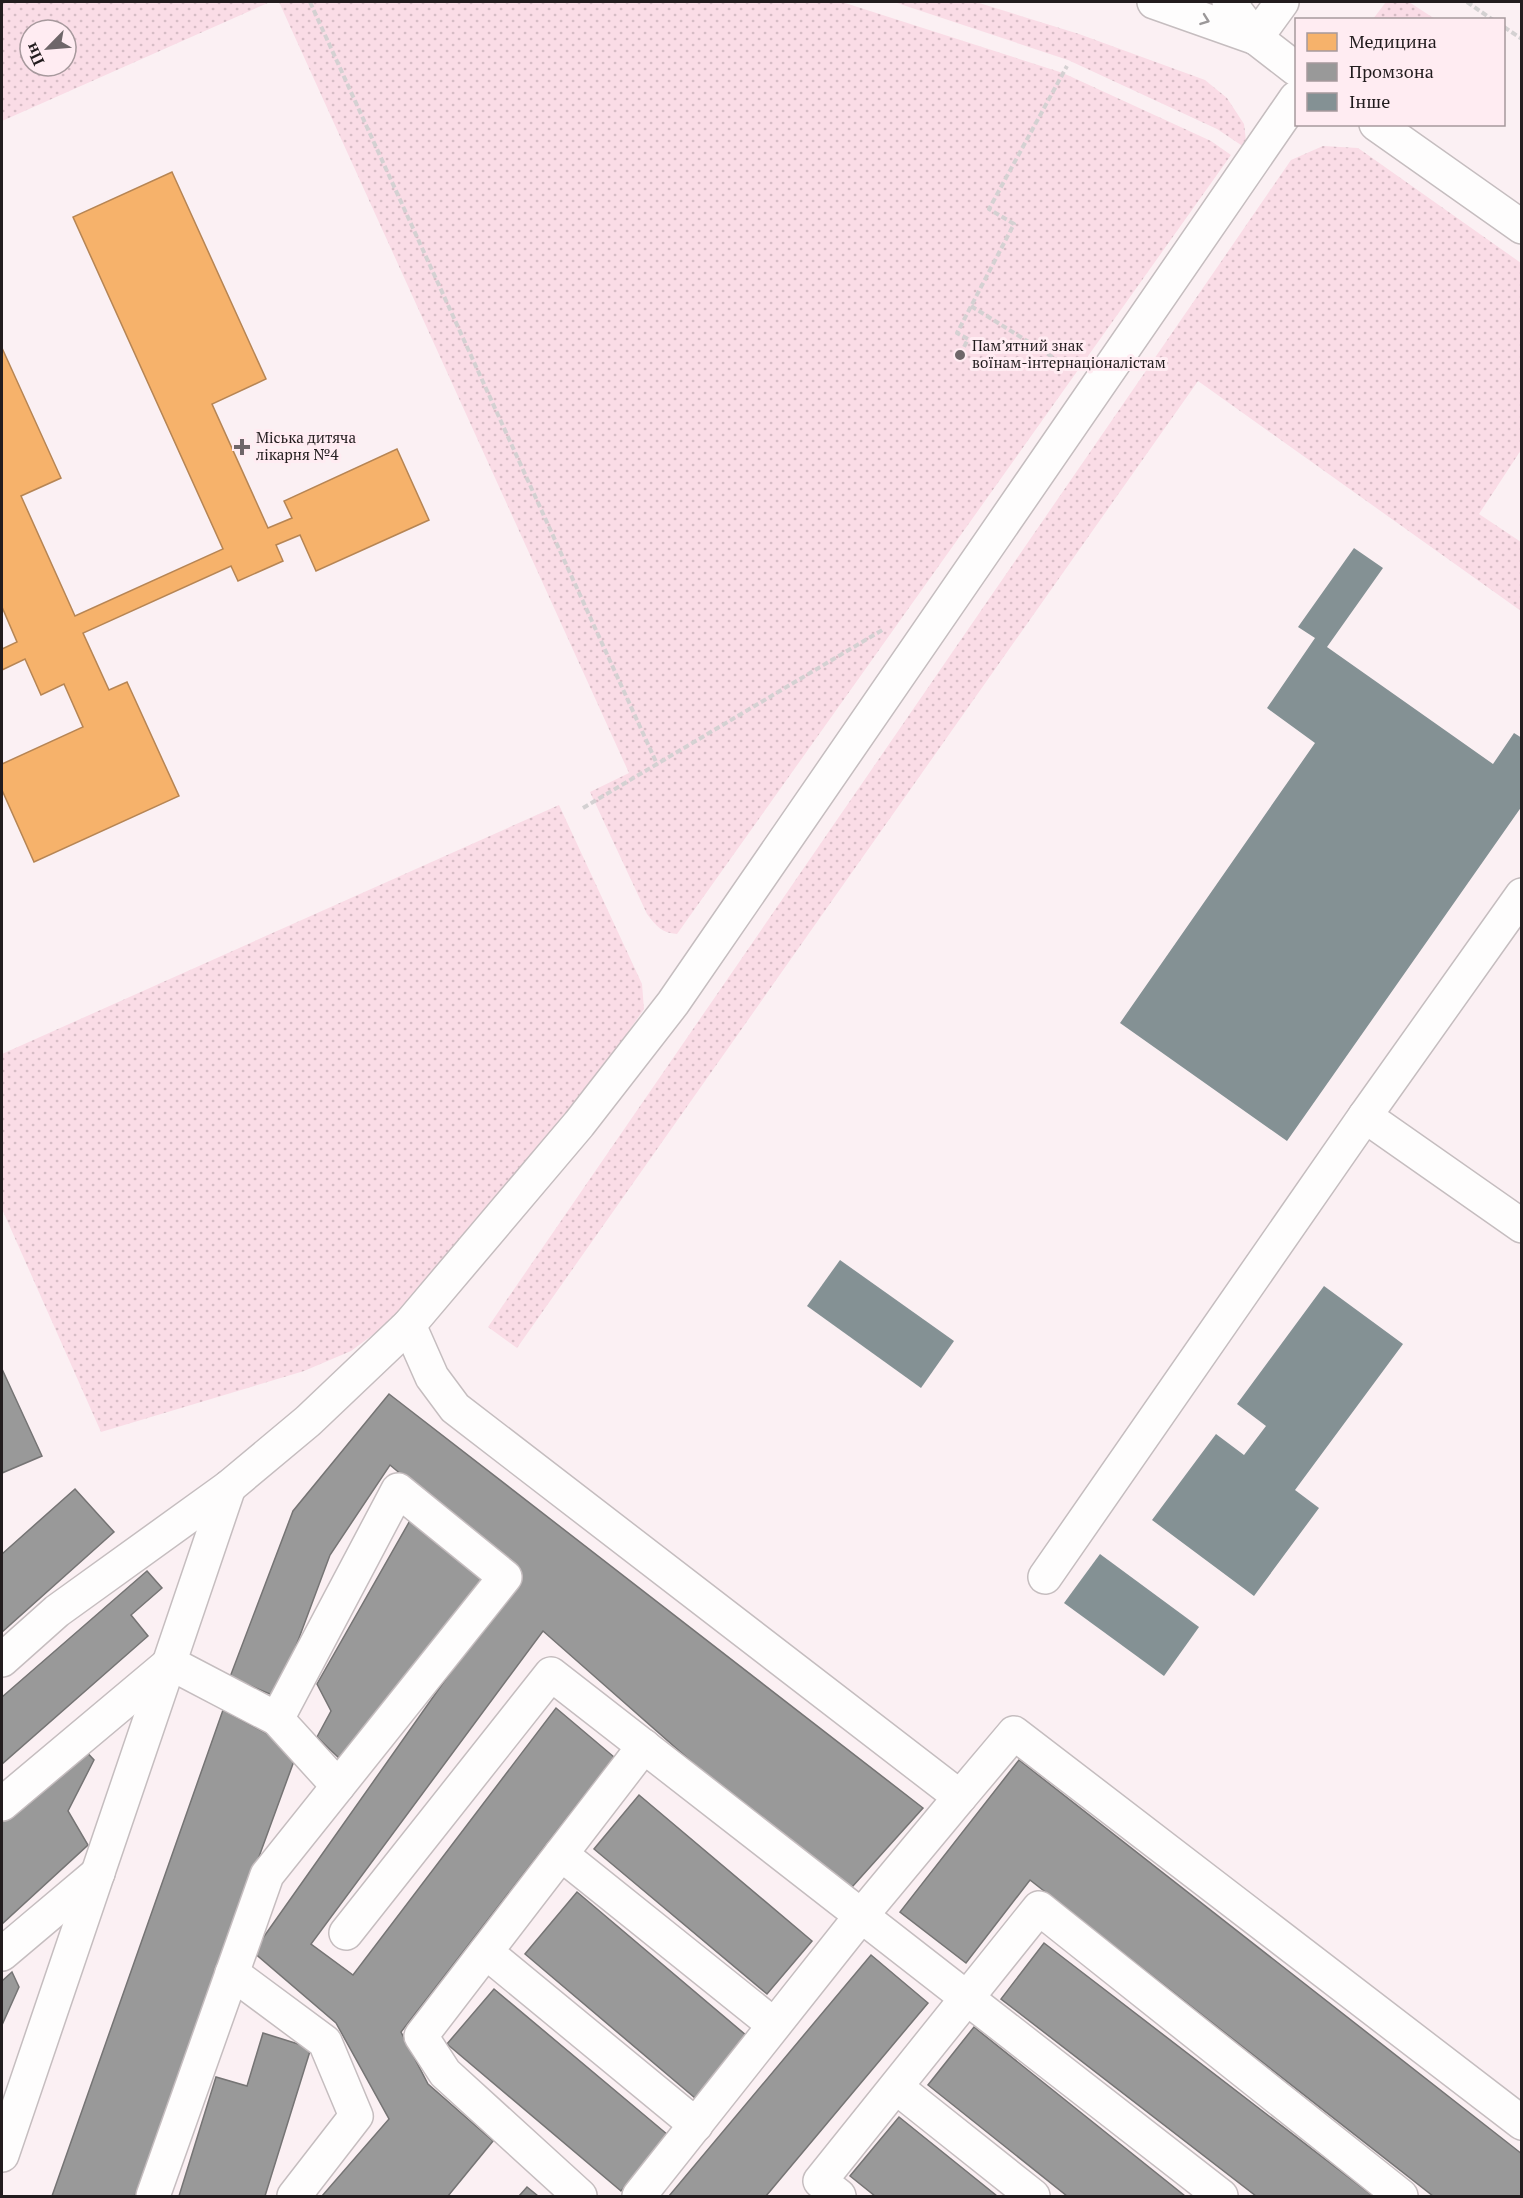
<svg xmlns="http://www.w3.org/2000/svg" width="1523" height="2198" font-family="'PT Serif',serif">
	<style>
		.grass { fill: url(#grass-dots); fill-rule: evenodd }
		.health { fill: #f6b26b; stroke: #b68554; stroke-width: 1.5 }
		.industry { fill: #999; stroke: #757474; stroke-width: 1.5 }
		.building { fill: #849194 }
		.lines { fill: none; stroke-linecap: round; stroke-linejoin: round }
		.minor-casing { stroke: #c5bdbf; stroke-width: 36 }
		.major-casing { stroke: #c5bdbf; stroke-width: 36 }
		.path { stroke: #d4d1d2; stroke-width: 4; stroke-dasharray: 6 3; stroke-linecap: butt }
		.minor { stroke: #fefdfd; stroke-width: 33 }
		.major { stroke: #fefdfd; stroke-width: 33 }
		.oneway { stroke: #9b9899 }
		.poi-dot { fill: #6e6669; stroke: #ffecf2; stroke-width: 2 }
		.labels { text-anchor: middle; stroke-width: 6; stroke-linejoin: round; paint-order: stroke }
		.poi-label { font-size: 15px; fill: #221c1e; stroke: #ffecf2; text-anchor: start }
	</style>
	<defs>
		<pattern id="grass-dots" width="8" height="8" patternUnits="userSpaceOnUse" patternTransform="scale(1.5)"><rect width="8" height="8" fill="#fadce6"/><path d="M2 2h.1M6 6h.1" fill="none" stroke="#d6bcc5" stroke-width="1.8" stroke-linecap="round"/></pattern>
	</defs>
	<rect width="100%" height="100%" fill="#fbf0f3"/>
	<!-- grass -->
	<g class="grass">
		<path d="M2,2h268l-268,119zM30,30h36v36h-36z"/>
		<path d="M279,2h563l221,71 148,68 20,14 -554,779c-15,-1 -21,-8 -30,-20l-57,-122 39,-19z"/>
		<path d="M894,2h82l103,32 126,46 22,18 17,26 3,25 -30,-20 -149,-69z"/>
		<path d="M1386,2h23l26,17h-62z"/>
		<path d="M1323,146l35,2 163,115v187l-42,64 42,28v69l-323,-230 -681,967 -29,-21 803,-1167z"/>
		<path d="M559,805l83,179 2,25 -74,107 -172,200 -47,35 -47,20 -203,61 -99,-223v-155z"/>
	</g>
	<!-- health -->
	<path class="health" d="M172,172l94,207 -54,25 56,124 24,-10 -8,-17 113,-52 32,71 -113,51 -16,-36 -24,10 7,16 -45,20 -7,-15 -148,67 26,57 18,-8 52,114 -145,66 -32,-72v-26l81,-37 -19,-43 -23,11 -16,-36 -23,11v-21l15,-7 -15,-35v-259l59,130 -40,18 54,120 148,-67 -150,-332z"/>
	<!-- industry -->
	<g class="industry">
		<path d="M2,1369l40,87 -40,17z"/>
		<path d="M389,1394l534,414 -79,88 -301,-265 -232,313 42,31 203,-267 58,49 -213,275 27,52 65,57 -45,55h-126l67,-77 -53,-96 -83,-71 267,-378 -130,-109 -60,90 -53,142 -47,-20 63,-166z"/>
		<path d="M75,1489l39,43 -112,100v-78z"/>
		<path d="M412,1517l76,55 -147,188 -24,-23 14,-26 -14,-27z"/>
		<path d="M147,1571l15,17 -31,27 17,21 -146,128v-67z"/>
		<path d="M223,1710l75,40 -163,446h-83z"/>
		<path d="M79,1744l15,16 -26,51 20,34 -86,79v-108z"/>
		<path d="M1019,1760l503,394v42h-89l-403,-316 -64,83 -66,-51z"/>
		<path d="M639,1795l173,146 -45,53 -173,-145z"/>
		<path d="M577,1892l170,144 -52,62 -170,-144z"/>
		<path d="M1044,1943l329,253h-117l-255,-197z"/>
		<path d="M871,1955l57,48 -162,193h-97z"/>
		<path d="M12,1972l7,15 -17,38v-44z"/>
		<path d="M494,1989l174,146 -47,56 -174,-147z"/>
		<path d="M974,2027l211,169h-118l-139,-111z"/>
		<path d="M263,2033l48,15 -46,148h-86l37,-119 31,9z"/>
		<path d="M899,2117l98,79h-122l-25,-20z"/>
		<path d="M527,2187l11,9h-19z"/>
	</g>
	<!-- building -->
	<g class="building">
		<path d="M1354,548l29,20 -56,79 166,117 21,-31 8,5v68l-235,335 -167,-118 195,-280 -48,-35 48,-70 -17,-11z"/>
		<path d="M840,1260l114,81 -33,47 -114,-82z"/>
		<path d="M1324,1286l79,58 -108,146 24,18 -65,88 -102,-76 64,-86 28,21 22,-29 -29,-22z"/>
		<path d="M1100,1554l99,73 -35,49 -100,-73z"/>
	</g>
	<g class="lines">
		<defs>
			<g id="minor">
				<path d="M1256,38l26,-36"/>
				<path d="M1522,895l-157,221 157,110"/>
				<path d="M409,1325l23,52 23,31 505,389 -99,119 -222,280"/>
				<path d="M1045,1577l320,-461"/>
				<path d="M2,1660l55,-49 172,-124 79,-66 101,-96 170,-201 94,-121 623,-905"/>
				<path d="M277,1719l61,67"/>
				<path d="M960,1797l54,-64 508,390"/>
				<path d="M2,1804l168,-141 107,56 121,-229 107,87 -238,298 -114,321"/>
				<path d="M561,1854l213,171"/>
				<path d="M346,1933l205,-259 670,522"/>
				<path d="M486,1952l210,173"/>
				<path d="M2,1954l96,-81"/>
				<path d="M232,1973l93,69 31,74 -62,80"/>
				<path d="M896,2087l137,109"/>
				<path d="M2,2155l227,-668"/>
				<path d="M580,2196l-135,-123 -24,-37 223,-290"/>
				<path d="M839,2196l-19,-15 219,-273 362,288"/>
			</g>
			<g id="major">
				<path d="M1154,2l102,36"/>
				<path d="M1229,2l27,36 40,31"/>
				<path d="M1376,124l146,103"/>
			</g>
		</defs>
		<!-- minor casing -->
		<use href="#minor" class="minor-casing"/>
		<!-- major casing -->
		<use href="#major" class="major-casing"/>
		<!-- path -->
		<g class="path">
			<path d="M310,2l347,762"/>
			<path d="M1467,2l26,18"/>
			<path d="M1504,27l18,12"/>
			<path d="M971,306l96,60"/>
			<path d="M960,355l8,-16 -11,-6 57,-109 -25,-15 78,-143"/>
			<path d="M583,808l301,-179"/>
		</g>
		<!-- minor -->
		<use href="#minor" class="minor"/>
		<!-- major -->
		<use href="#major" class="major"/>
	</g>
	<!-- one-way arrows -->
	<defs><path id="oneway-chevron" d="M-2-3.5L2.5 0L-2 3.5" fill="none" stroke-width="1.6" stroke-linecap="round" stroke-linejoin="round" transform="scale(1.5)"/></defs>
	<use class="oneway" href="#oneway-chevron" transform="translate(1205 20) rotate(20)"/>
	<!-- markers -->
	<g class="poi-dot">
		<circle cx="960" cy="355" r="6"/>
		<path d="M239 438h6v6h6v6h-6v6h-6v-6h-6v-6h6z"/>
	</g>
	<g class="labels">
		<!-- poi labels -->
		<g class="poi-label">
			<text x="972" y="351">Пам’ятний знак<tspan x="972" dy="17">воїнам-інтернаціоналістам</tspan></text>
			<text x="256" y="443">Міська дитяча<tspan x="256" dy="17">лікарня №4</tspan></text>
		</g>
	</g>
	<!-- border -->
	<rect width="1523" height="2198" fill="none" stroke="#221c1e" stroke-width="6"/>
	<!-- legend -->
	<rect x="1295" y="18" width="210" height="108" fill="#ffecf2" stroke="#a7999d" stroke-width="1.5"/>
	<rect x="1307" y="33" width="30" height="18" fill="#f6b26b" stroke="#a7999d" stroke-width="1.5"/>
	<text x="1349" y="48" font-size="18" fill="#221c1e">Медицина</text>
	<rect x="1307" y="63" width="30" height="18" fill="#999999" stroke="#a7999d" stroke-width="1.5"/>
	<text x="1349" y="78" font-size="18" fill="#221c1e">Промзона</text>
	<rect x="1307" y="93" width="30" height="18" fill="#849194" stroke="#a7999d" stroke-width="1.5"/>
	<text x="1349" y="108" font-size="18" fill="#221c1e">Інше</text>
	<!-- north arrow -->
	<g transform="translate(48 48) rotate(245)"><circle r="28" fill="#ffecf2" stroke="#a7999d" stroke-width="1.5"/>
	<path d="M0-4.5L10 22L0 15L-10 22Z" fill="#6e6669"/>
	<text y="-9" font-size="16" font-weight="bold" text-anchor="middle" fill="#221c1e">Пн</text>
	</g>
</svg>
